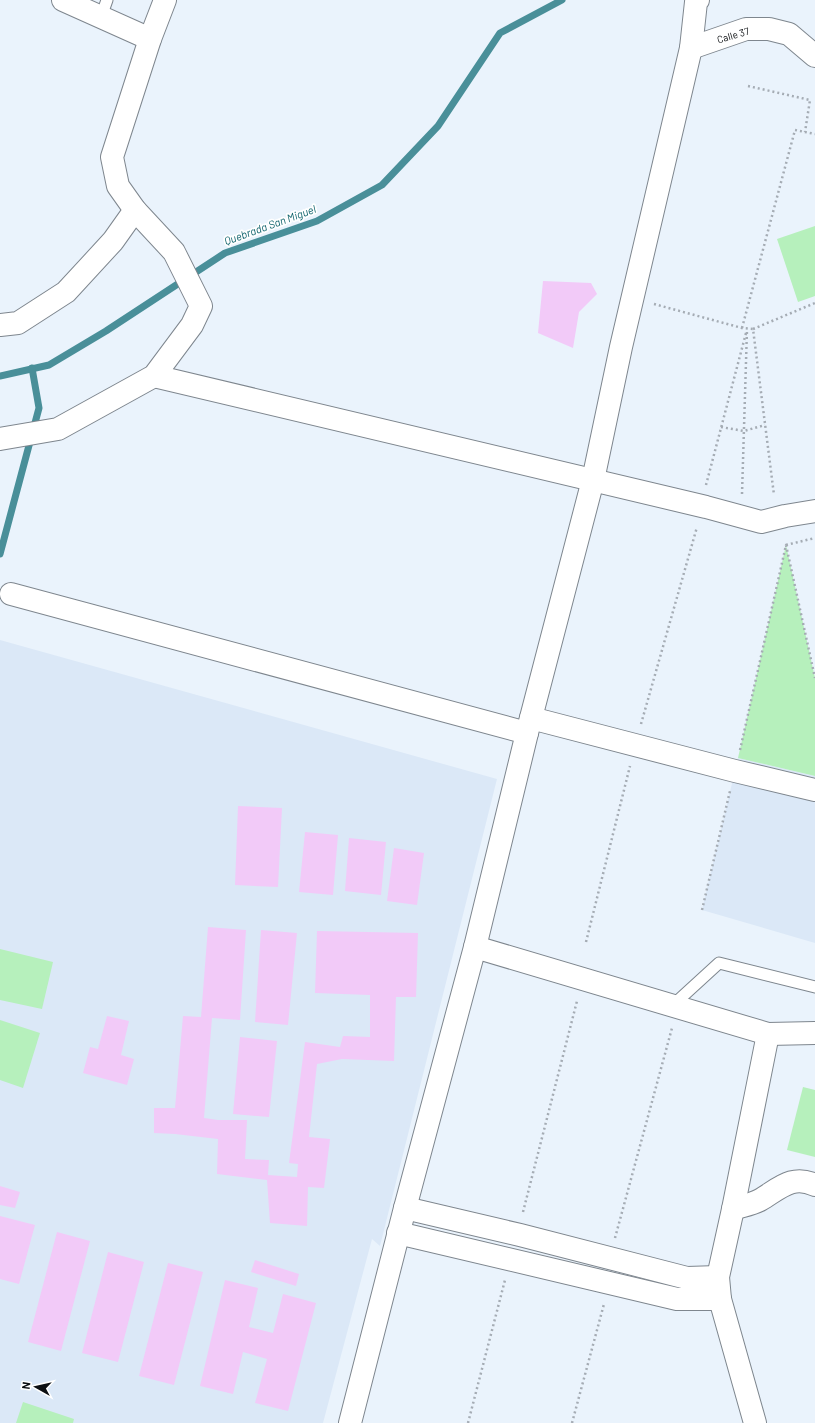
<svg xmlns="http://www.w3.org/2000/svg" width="815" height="1423" font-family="Barlow,sans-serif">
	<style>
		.built { fill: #dbe8f7 }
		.green { fill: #b6f0bc }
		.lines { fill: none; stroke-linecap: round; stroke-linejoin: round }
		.stream { stroke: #498f99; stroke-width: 7 }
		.building { fill: #f2caf8 }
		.lane-casing { stroke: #7e868e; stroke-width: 13 }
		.street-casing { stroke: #7e868e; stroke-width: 24 }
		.secondary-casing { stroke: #7e868e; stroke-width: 24 }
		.path { stroke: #a5acb4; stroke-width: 2.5; stroke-dasharray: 2 3; stroke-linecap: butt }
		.lane { stroke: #fff; stroke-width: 11 }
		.street { stroke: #fff; stroke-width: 22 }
		.secondary { stroke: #fff; stroke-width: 22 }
		.labels { text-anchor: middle; stroke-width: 3.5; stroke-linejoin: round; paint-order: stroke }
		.street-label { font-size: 10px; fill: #0d1013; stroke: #fff }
		.water-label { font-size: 11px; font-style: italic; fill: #0f636c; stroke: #fff }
	</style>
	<rect width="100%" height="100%" fill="#eaf3fc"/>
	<!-- built -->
	<g class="built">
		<path d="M0,640l497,139 -117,467 -8,-7 -49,184h-323z"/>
		<path d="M738,758l77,18v167l-113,-33z"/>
	</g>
	<!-- green -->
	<g class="green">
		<path d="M815,226v70l-17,6 -21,-63z"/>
		<path d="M786,545l29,133v98l-77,-18z"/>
		<path d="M0,949l53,13 -11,47 -42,-9z"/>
		<path d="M0,1020l40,13 -17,55 -23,-8z"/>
		<path d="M803,1087l12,3v67l-28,-7z"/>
		<path d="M23,1402l51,17 -1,4h-57z"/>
	</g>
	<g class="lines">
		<!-- stream -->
		<g class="stream">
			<path d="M0,376l49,-11 57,-34 119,-78 92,-32 65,-36 56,-59 62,-93 62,-33"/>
			<path d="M0,554l39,-146 -7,-40"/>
		</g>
	</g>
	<!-- building -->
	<g class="building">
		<path d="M543,281l48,2 6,11 -18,18 -6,36 -35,-15z"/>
		<path d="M238,806l44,2 -4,79 -43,-2z"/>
		<path d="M305,832l33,3 -5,60 -34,-3z"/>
		<path d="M349,838l37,4 -5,53 -36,-4z"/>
		<path d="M394,848l30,5 -7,52 -30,-4z"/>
		<path d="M208,927l38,3 -6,90 -28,-2 -8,100 14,2h29l-2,39 24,1 -1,15 29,2 1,-13 -9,-1 16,-121 35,5 3,-11 27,1v-42l-55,-2 2,-62 101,2 -2,64h-20l-2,64 -52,-2 -25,5 -8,73 21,2 -6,49 -16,-1 -1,39 -37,-3 -3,-43 -50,-6 1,-35 -43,-5 -21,-1v-25h21l8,-92 18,1z"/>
		<path d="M261,930l36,3 -9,92 -33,-3z"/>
		<path d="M107,1016l22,5 -8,34 13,4 -7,26 -44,-12 7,-26 8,2z"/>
		<path d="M240,1037l37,4 -8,76 -36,-3z"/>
		<path d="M0,1186l20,6 -5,16 -15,-3z"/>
		<path d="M0,1216l35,9 -16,59 -19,-5z"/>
		<path d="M57,1232l33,9 -29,110 -33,-9z"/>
		<path d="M108,1252l36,10 -26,100 -36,-9z"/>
		<path d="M255,1260l44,14 -3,12 -45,-14z"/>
		<path d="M168,1263l35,9 -29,113 -35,-9z"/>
		<path d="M225,1280l33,8 -9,39 24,6 10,-39 33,9 -28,108 -33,-8 12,-44 -24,-7 -10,42 -33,-8z"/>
	</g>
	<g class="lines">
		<defs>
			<g id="lane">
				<path d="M101,17l6,-17"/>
				<path d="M672,1006l47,-43 96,24"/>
			</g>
			<g id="street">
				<path d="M63,0l87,39"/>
				<path d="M691,48l55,-19h23l20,5 26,22"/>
				<path d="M0,325l18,-2 48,-31 47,-51 22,-31"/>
				<path d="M154,376l552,131 55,15 24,-6 30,-5"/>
				<path d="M0,439l58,-10 96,-53 38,-51 9,-19 -27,-54 -39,-42 -17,-24 -6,-29 38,-118 15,-39"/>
				<path d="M11,594l516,139"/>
				<path d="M531,718l204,53 80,19"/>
				<path d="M475,947l52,-214 66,-253 28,-133 70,-299 5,-46 2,-2"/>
				<path d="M405,1208l115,27 167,43 31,-1"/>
				<path d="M733,1209c9,-3 20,-5 27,-9 19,-11 32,-26 55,-15"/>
				<path d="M398,1233l279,66h43"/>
				<path d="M755,1423l-35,-124 -2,-22 15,-68 35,-175"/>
			</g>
			<path id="secondary" d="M350,1423l55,-215 70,-261 293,87 47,-1"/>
		</defs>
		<!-- lane casing -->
		<use href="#lane" class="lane-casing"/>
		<!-- street casing -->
		<use href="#street" class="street-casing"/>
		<!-- secondary casing -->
		<use href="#secondary" class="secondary-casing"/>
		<!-- path -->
		<g class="path">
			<path d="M748,86l62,14 -5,32"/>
			<path d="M654,304l88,24 11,1 21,166"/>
			<path d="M742,328l53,-198 20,4"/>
			<path d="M753,329l62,-26"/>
			<path d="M721,427l23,4 21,-6"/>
			<path d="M706,485l40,-152"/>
			<path d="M742,494l5,-165"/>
			<path d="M786,545l29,-7"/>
			<path d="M641,724l56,-197"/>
			<path d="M740,750l46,-205 29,133"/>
			<path d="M702,910l28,-119"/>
			<path d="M586,942l44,-176"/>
			<path d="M523,1212l54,-211"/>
			<path d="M615,1238l57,-210"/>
			<path d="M468,1423l37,-143"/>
			<path d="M572,1423l32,-119"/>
		</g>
		<!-- lane -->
		<use href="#lane" class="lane"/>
		<!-- street -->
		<use href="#street" class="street"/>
		<!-- secondary -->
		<use href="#secondary" class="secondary"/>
	</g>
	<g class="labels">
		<!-- street labels -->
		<g class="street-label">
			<text transform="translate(733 35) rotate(-16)" y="4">Calle 37</text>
		</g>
		<!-- water labels -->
		<g class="water-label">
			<text transform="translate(270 225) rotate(-20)" y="4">Quebrada San Miguel</text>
		</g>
	</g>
	<!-- north arrow -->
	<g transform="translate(36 1387) rotate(278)" stroke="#ffffff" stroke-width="3" paint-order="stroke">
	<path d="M0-3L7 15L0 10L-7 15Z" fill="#0d1013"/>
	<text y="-6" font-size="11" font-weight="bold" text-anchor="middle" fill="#0d1013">N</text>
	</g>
</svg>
